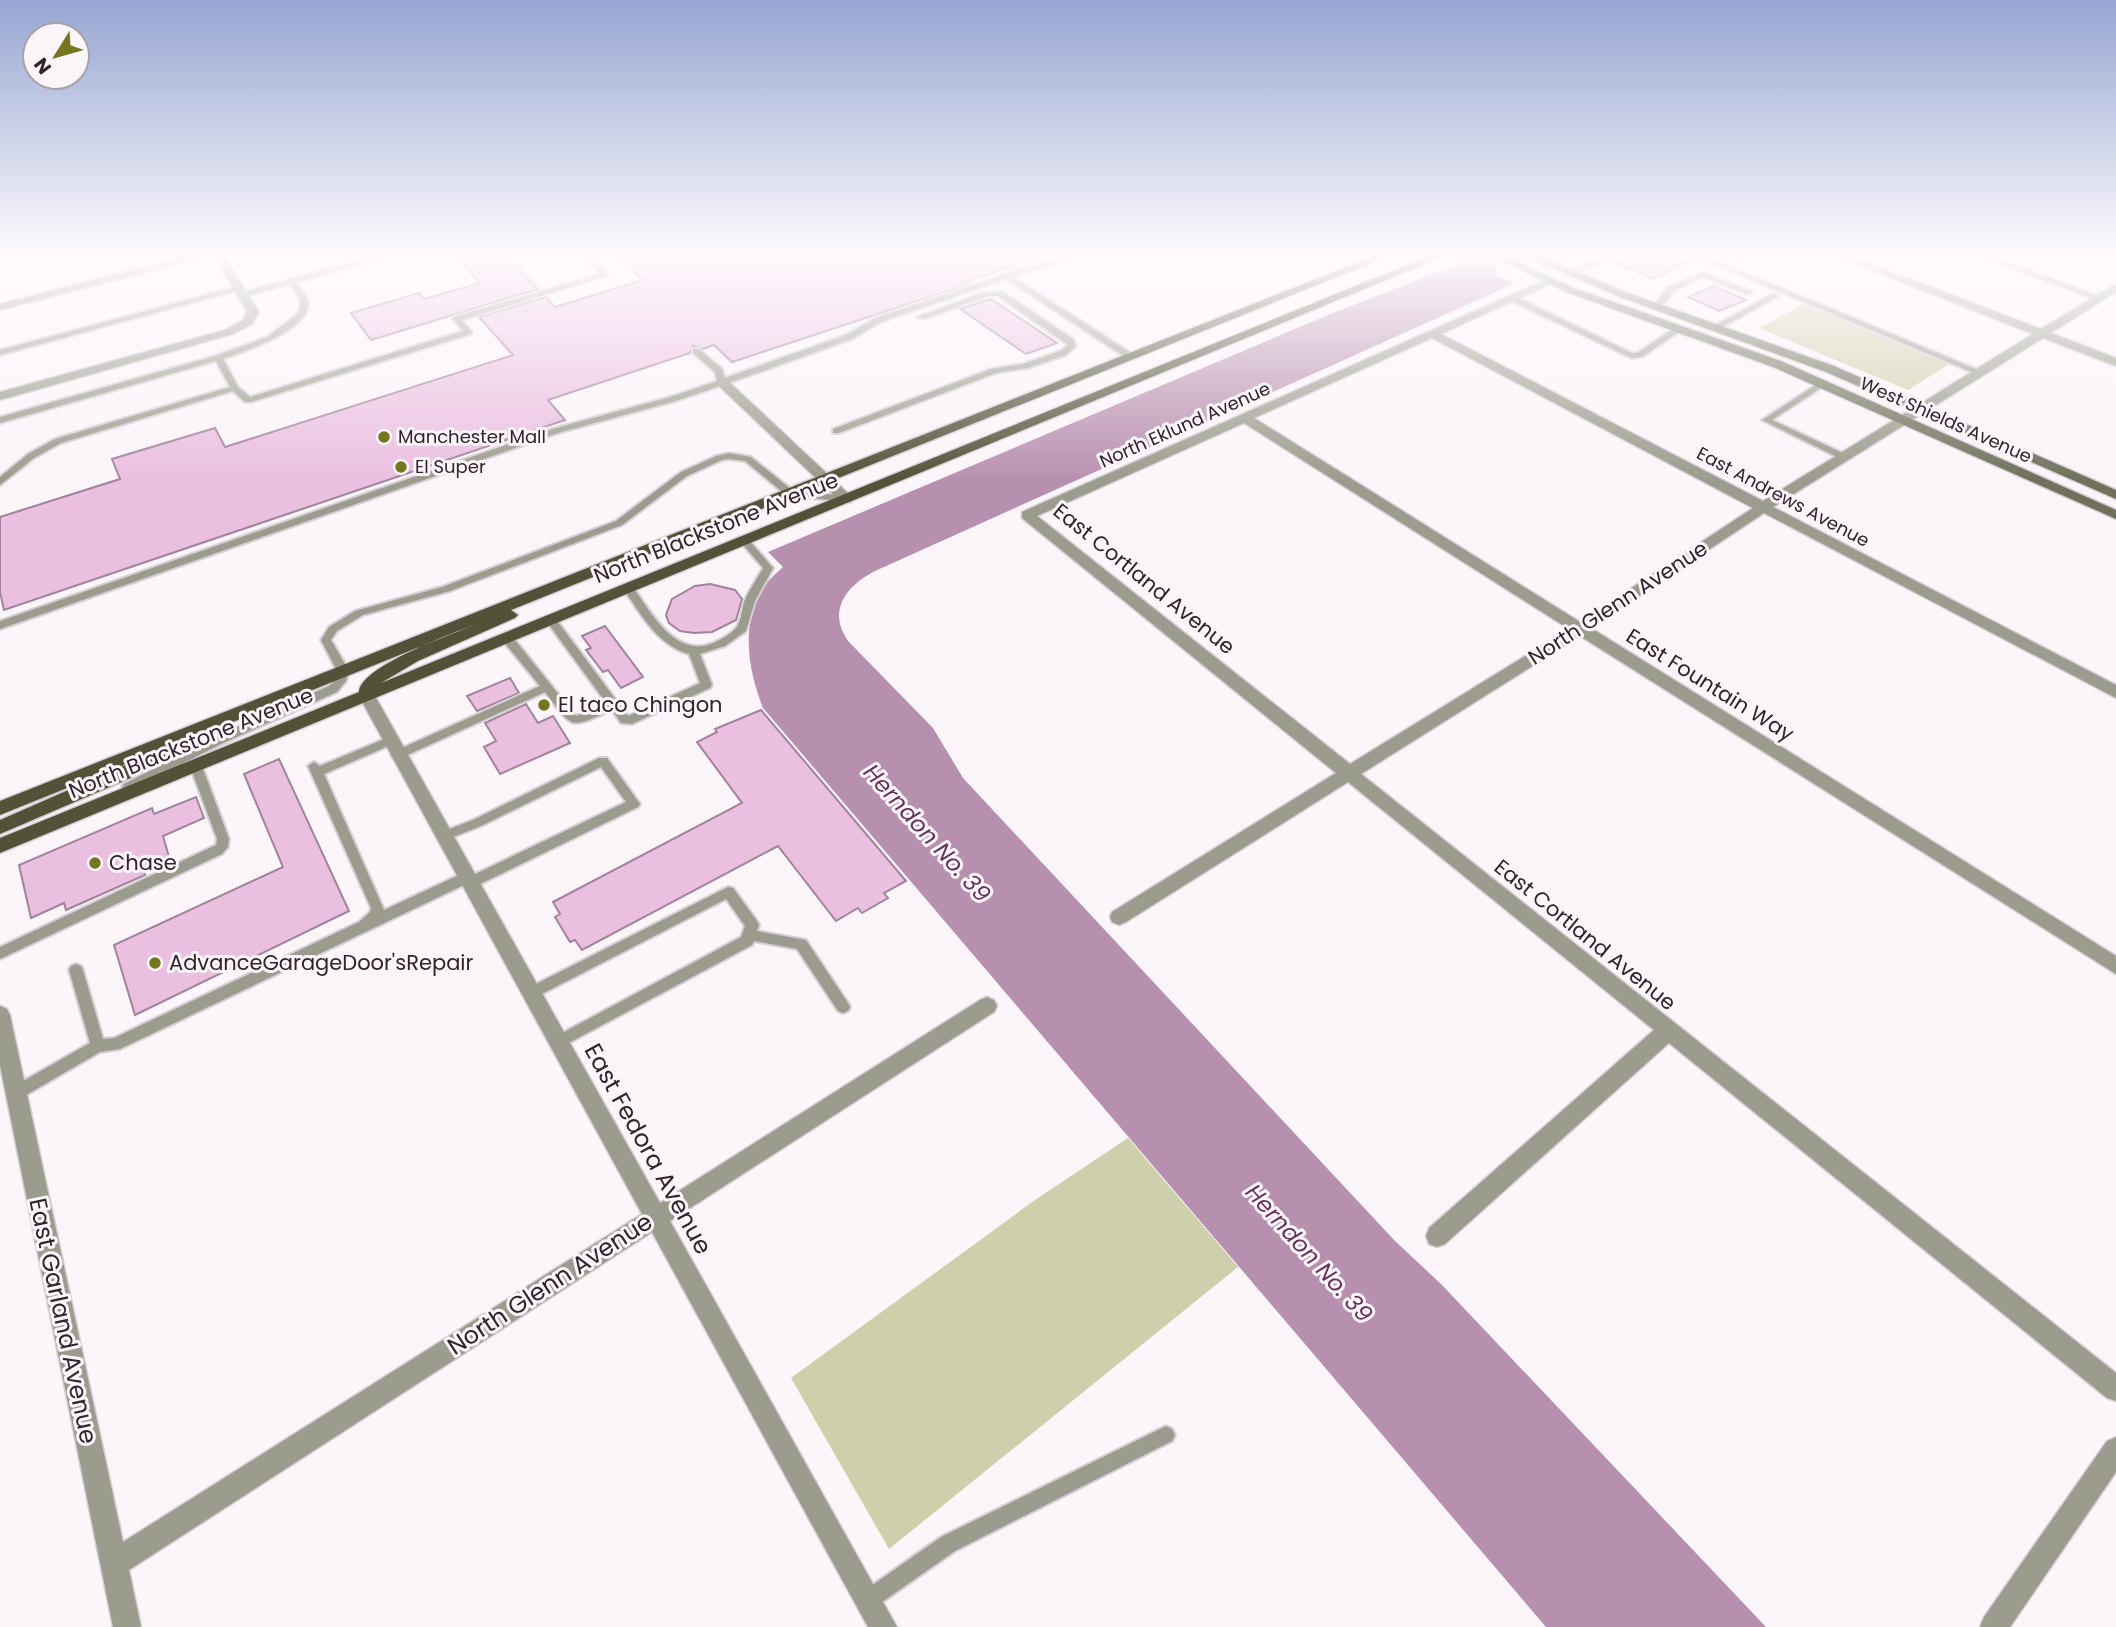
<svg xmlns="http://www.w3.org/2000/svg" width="2116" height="1627" font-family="Poppins,sans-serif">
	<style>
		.green { fill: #cdd0aa }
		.water { fill: #b890af }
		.building { fill: #eabfe0; stroke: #a1849a; stroke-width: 2 }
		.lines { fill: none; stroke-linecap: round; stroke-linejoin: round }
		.service-casing { stroke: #d7cfd5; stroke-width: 4 }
		.minor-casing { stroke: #d7cfd5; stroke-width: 3 }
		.secondary-casing { stroke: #d7cfd5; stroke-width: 3 }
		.primary-casing { stroke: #d7cfd5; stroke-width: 3 }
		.service { fill: #9b9c8d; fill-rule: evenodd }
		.minor { fill: #9b9c8d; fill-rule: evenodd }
		.secondary { fill: #6f715b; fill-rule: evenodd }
		.primary { fill: #515238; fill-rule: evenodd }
		.poi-dot { fill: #75771f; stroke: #fcf5fa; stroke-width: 2.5 }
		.labels { text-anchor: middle; stroke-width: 6; stroke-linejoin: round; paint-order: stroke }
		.far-street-label { font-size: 18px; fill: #30242d; stroke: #fcf5fa }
		.far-poi-label { font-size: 18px; fill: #30242d; stroke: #fcf5fa; text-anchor: start }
		.street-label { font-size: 21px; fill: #30242d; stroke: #fcf5fa }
		.poi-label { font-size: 21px; fill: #30242d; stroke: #fcf5fa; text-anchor: start }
		.water-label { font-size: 23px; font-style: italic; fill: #66315c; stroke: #fcf5fa }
		.near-street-label { font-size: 24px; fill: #30242d; stroke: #fcf5fa }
	</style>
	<rect width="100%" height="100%" fill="#fcf5fa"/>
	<!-- green -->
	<g class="green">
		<path d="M1806,303l145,60 -43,27 -149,-62z"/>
		<path d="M1128,1138l110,129 -349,282 -98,-171 244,-178z"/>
	</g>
	<!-- water -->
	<path class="water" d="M1463,252h31l3,24 18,7 -640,288c-29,15 -48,40 -27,70l85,87 30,50 432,463 46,43 325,343h-220l-783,-919c-15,-38 -23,-85 1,-121 5,-8 13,-14 19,-20l-15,-15 560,-237 130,-51z"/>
	<!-- building -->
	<g class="building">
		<path d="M452,252h51l35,37 -167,51 -20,-27 68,-20 5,6 56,-16z"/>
		<path d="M612,252h431v3l-77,27 3,2 -237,78 -18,-17 -11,4 -10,-3 -3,7 -142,47 17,20 -561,190 -4,-18v-75l120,-38 -8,-20 103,-31 10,19 288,-92 -34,-38 67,-20 9,10 88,-27z"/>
		<path d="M1636,252h46l12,7 -41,20 -38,-17z"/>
		<path d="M1714,286l32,14 -27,11 -31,-14z"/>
		<path d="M991,299l66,44 -31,11 -66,-45z"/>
		<path d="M710,584l25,6 7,9 -6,21 -24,12 -18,1 -14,-2 -11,-8 -3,-8 6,-16 23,-13z"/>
		<path d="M605,626l38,51 -22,11 -13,-18 -5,2 -17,-22 5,-2 -9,-12z"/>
		<path d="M510,678l9,15 -42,18 -10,-15z"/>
		<path d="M526,704l12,19 15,-7 17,27 -70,31 -16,-27 12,-6 -11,-18z"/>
		<path d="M761,710l145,171 -22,12 4,5 -26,15 -4,-5 -22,13 -58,-75 -196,104 -7,-10 -5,2 -15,-25 5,-3 -7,-12 189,-99 -45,-61 20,-10 -2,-3z"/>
		<path d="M279,759l70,152 -214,104 -21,-70 169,-78 -39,-93z"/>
		<path d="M196,797l8,21 -41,18 6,21 -26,12 2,6 -79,35 -2,-7 -33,15 -12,-53 133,-57 2,6z"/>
	</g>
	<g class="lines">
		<defs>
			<g id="service">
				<path d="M390,252h13l-107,31c4,5 11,12 12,19 4,28 -65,50 -85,57l15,28 12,10 213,-66 -10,-12 1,-2 146,-43 -23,-22h8l24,23 -147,45 10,12 -1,2 -220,68h-6l-12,-11 -172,52 -27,15 -34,27v-8l28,-23 27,-15 175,-52 -14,-26 -216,62v-6l215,-61 52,-19 28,-21 5,-7v-10l-10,-15 -47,13h-3v-4z"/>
				<path d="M1084,252h13l-84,25 121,78v4h-6l-122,-80 -125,43 -29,17 -86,31 -90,31 -118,32 -558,196v-8l552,-192 118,-32 47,-16 -2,-9 -22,-19v-4h6l23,20 3,9 121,-43 29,-17 142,-48z"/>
				<path d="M1568,252h10l-26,15 -7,-2z"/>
				<path d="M1611,252h10l-48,24 -7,-2z"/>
				<path d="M1684,252h11l288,120 -7,2z"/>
				<path d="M1719,252h12l10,3 7,-3h10l-16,8z"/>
				<path d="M1969,252h11l123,46 -7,2z"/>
				<path d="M1703,272l50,20 -7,2 -43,-17 -29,14 -14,18h-6l-1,-2 15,-20z"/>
				<path d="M236,287l7,2 -243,66v-5z"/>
				<path d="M984,292h19l71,48 2,6 -10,9 -38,13 -32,5 -157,60h-6v-4l158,-60 32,-5 37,-13 8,-6 -70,-49h-10l-64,23 -7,-2z"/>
				<path d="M1772,294l7,2 -60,33 -7,-2z"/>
				<path d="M1509,296h6l117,57h5l39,-26 7,2 -41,28 -11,1 -122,-58z"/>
				<path d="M1820,382l7,2 -55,36 75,35v4h-6l-79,-39z"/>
				<path d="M729,453l22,4 41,33 54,6 5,3 -5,3 -60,-7 -41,-34 -16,-2 -7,1 -35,16 -65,49 -172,66 -87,24 -26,16 -6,9 18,31 -3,10 -9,11 -116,52 -89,46h-8l-2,-3 2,-3 89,-46 116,-52 6,-6 2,-9 -16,-31 8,-13 26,-16 87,-24 174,-66 65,-49 35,-16z"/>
				<path d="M744,537l3,1 26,30 -18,33 -9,30 -21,15 -25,8 12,31 -2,3 -78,36 -11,-1 -9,-13c-44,19 -38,20 -67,-18l-144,66h-8l-2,-3 2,-3 147,-66 -37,-45 -1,-3 5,-4 4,1 65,81 31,-12 -60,-82 -1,-2 1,-2h8l73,98 72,-33 -11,-29c-31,-8 -49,-41 -66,-66l5,-3 4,1c19,26 43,73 81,57 7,-3 18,-9 23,-15 5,-6 6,-18 8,-26 5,-12 13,-23 19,-34l-24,-28z"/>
				<path d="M389,737l4,1 2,3 -2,3 -69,30 60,136 77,-36 5,-1 5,3 155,-74 -25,-35 -120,59 -38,15 -4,-2 -2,-3 2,-3 34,-13 126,-62h8l33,46 -2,3 -164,80 -5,1 -5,-3 -344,164 -20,3 -79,46 -5,2 -5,-2 -2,-5 2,-5 79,-45 -21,-73 2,-4 5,-2 5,2 2,4 20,69 11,-1 245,-116 11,-10 1,-4 -63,-142 6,-4 6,4z"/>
				<path d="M196,762l6,4 27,73 -1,8 -6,7 -222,105v-12l216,-102 1,-6 -27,-73z"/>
				<path d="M728,887l5,1 24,33 2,4 -2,6 49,9 42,63 2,4 -2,4 -5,2 -5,-2 -41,-62 -43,-8 -2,4 -189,101 -5,2 -5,-2 -2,-4 2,-4 188,-101 4,-11 -19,-27 -190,98 -5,2 -5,-2 -2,-4 2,-4z"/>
				<path d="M1166,1426l6,3 3,6 -3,6 -217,110 -80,56 -7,3 -7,-3 -3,-7 3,-7 80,-56z"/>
			</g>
			<g id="minor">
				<path d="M200,252h22l37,60 -7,12 -19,10 -233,66v-8l225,-62 18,-10 4,-8 -33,-57 -214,55v-6z"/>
				<path d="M1825,252h15l201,77 75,-45v8l-65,41 65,25v8l-73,-28 -270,169 343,178v13l-352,-185 -173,115 525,328v18l-536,-338 -219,138 755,599v28l-9,-3 -438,-355 -224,201 -8,3 -8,-3 -3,-8 3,-8 225,-198 -306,-248 -222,140 -7,3 -7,-3 -2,-5 2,-5 224,-139 -314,-255v-6l527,-234 4,1v4l-112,51 322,167 270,-167zM1432,338l321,170 -173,114 -326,-204zM1244,423l325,206 -219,135 -313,-248z"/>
				<path d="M2109,252h7v4z"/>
				<path d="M722,378l4,1 125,117v6h-10l-123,-117 -2,-3z"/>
				<path d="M367,690l8,6 285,507 320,-203 7,-3 7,3 3,6 -3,6 -324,209 227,406h-29l-216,-395 -523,338 12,57h-28l-113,-562v-59l7,3 3,6 113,527 519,-328 -283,-518z"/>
				<path d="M2116,1437v35l-106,155h-30l4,-10 123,-176z"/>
			</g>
			<g id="secondary">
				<path d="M1483,252h14l77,36 207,73 335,149v9l-343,-152 -207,-75z"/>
				<path d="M1516,252h14l98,41 206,73 282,124v9l-290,-127 -206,-75z"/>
			</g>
			<path id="primary" d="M1384,252h15l-888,358 7,5 -3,3 -97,43 -37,22 1058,-431h15l-1454,601v-15l359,-146c1,-27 106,-63 130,-73l-321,129 6,5 -2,4 -39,20 -133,57v-14l139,-61 -139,56v-14z"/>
		</defs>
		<!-- service casing -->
		<use href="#service" class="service-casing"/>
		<!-- minor casing -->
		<use href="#minor" class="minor-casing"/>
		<!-- secondary casing -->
		<use href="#secondary" class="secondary-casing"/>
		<!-- primary casing -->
		<use href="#primary" class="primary-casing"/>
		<!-- service -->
		<use href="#service" class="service"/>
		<!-- minor -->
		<use href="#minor" class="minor"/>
		<!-- secondary -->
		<use href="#secondary" class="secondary"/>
		<!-- primary -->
		<use href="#primary" class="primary"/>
	</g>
	<!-- sky -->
	<linearGradient id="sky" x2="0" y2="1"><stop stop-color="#95a6d1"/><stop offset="0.53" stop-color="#fefafd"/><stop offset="1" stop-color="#fefafd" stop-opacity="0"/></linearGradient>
	<rect width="2116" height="480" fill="url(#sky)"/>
	<!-- markers -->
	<g class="poi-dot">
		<circle cx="384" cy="437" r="7"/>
		<circle cx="401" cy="467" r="7"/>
		<circle cx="544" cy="705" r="7"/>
		<circle cx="95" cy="863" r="7"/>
		<circle cx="155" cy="963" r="7"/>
	</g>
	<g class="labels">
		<!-- far-street labels -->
		<g class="far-street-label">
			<text transform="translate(1946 420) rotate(24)" y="6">West Shields Avenue</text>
			<text transform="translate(1185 425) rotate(-24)" y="6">North Eklund Avenue</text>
			<text transform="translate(1783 497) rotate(28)" y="6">East Andrews Avenue</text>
		</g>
		<!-- far-poi labels -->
		<g class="far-poi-label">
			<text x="398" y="443">Manchester Mall</text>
			<text x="415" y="473">El Super</text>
		</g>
		<!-- street labels -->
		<g class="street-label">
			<text transform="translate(716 528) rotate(-22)" y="7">North Blackstone Avenue</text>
			<text transform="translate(1144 579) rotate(39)" y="7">East Cortland Avenue</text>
			<text transform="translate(1618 603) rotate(-33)" y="7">North Glenn Avenue</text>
			<text transform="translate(1710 685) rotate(32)" y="7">East Fountain Way</text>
			<text transform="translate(191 743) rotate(-22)" y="7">North Blackstone Avenue</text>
			<text transform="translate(1585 935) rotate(39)" y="7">East Cortland Avenue</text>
		</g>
		<!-- poi labels -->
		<g class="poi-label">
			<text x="558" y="712">El taco Chingon</text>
			<text x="109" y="870">Chase</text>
			<text x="169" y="970">AdvanceGarageDoor'sRepair</text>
		</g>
		<!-- water labels -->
		<g class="water-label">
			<text transform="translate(927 833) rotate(48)" y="8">Herndon No. 39</text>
			<text transform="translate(1309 1253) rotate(48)" y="8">Herndon No. 39</text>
		</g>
		<!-- near-street labels -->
		<g class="near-street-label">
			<text transform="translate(648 1149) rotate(61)" y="8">East Fedora Avenue</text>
			<text transform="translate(550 1284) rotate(-33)" y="8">North Glenn Avenue</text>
			<text transform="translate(63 1321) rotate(78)" y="8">East Garland Avenue</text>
		</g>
	</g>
	<!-- north arrow -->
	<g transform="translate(56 56) rotate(233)"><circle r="33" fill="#fcf5fa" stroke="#aaa1a8" stroke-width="2"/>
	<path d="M0-5L12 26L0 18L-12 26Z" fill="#75771f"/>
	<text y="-10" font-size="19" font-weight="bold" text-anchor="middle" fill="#30242d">N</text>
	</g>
</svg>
